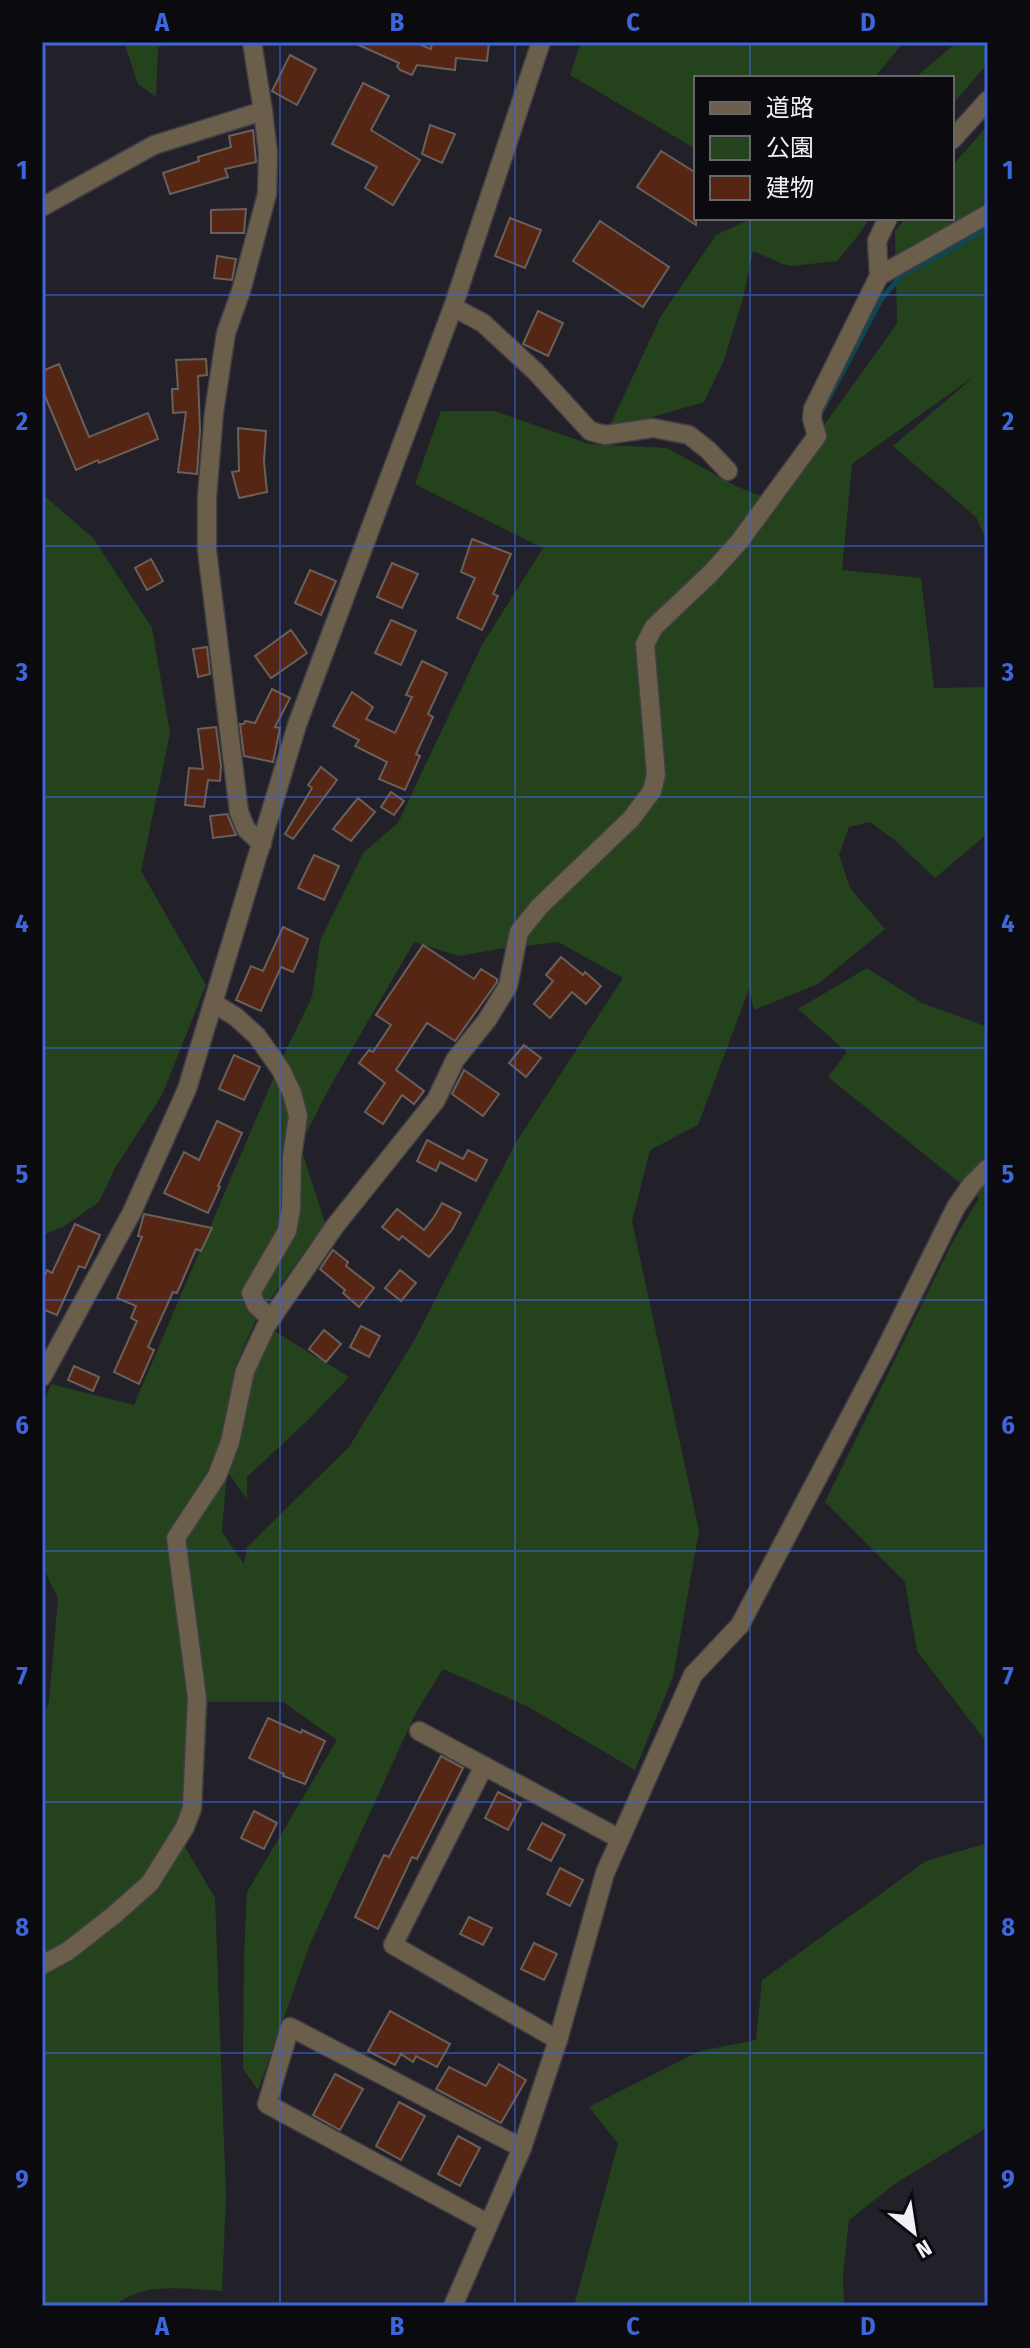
<svg xmlns="http://www.w3.org/2000/svg" width="1030" height="2348" font-family="'Fira Sans Condensed','Noto Sans JP',sans-serif">
	<style>
		.green { fill: #24431d; fill-rule: evenodd }
		.lines { fill: none; stroke-linecap: round; stroke-linejoin: round }
		.stream { stroke: #0c4853; stroke-width: 5 }
		.building { fill: #552614; stroke: #6b5f5a; stroke-width: 2 }
		.minor-casing { stroke: #3f3e47; stroke-width: 21 }
		.minor { stroke: #6b5e4b; stroke-width: 18 }
		.grid { fill: none; stroke: #3d66dc; stroke-width: 2; stroke-opacity: 0.55 }
		.neatline { fill: none; stroke: #3d66dc; stroke-width: 3 }
		.grid-label { font-size: 26px; text-anchor: middle; font-weight: bold; fill: #3d66dc }
	</style>
	<rect width="100%" height="100%" fill="#22212a"/>
	<!-- green -->
	<g class="green">
		<path d="M124,42h62l-28,5 -2,50 -18,-13z"/>
		<path d="M581,42h323l-30,36h-178v71l-126,-74z"/>
		<path d="M957,42h31v21l-36,42v-27h-37z"/>
		<path d="M988,125v419l-12,-27 -83,-71 84,-72 -125,90 -10,106 79,8 13,110 54,-1v146l-53,45 -39,-37 -26,-19 -21,5 -10,28 11,33 35,41 -67,55 -64,26 -5,-21 -51,136 -48,25 -18,71 67,310 -26,146 -38,93 -108,-64 -84,-37 -27,43 -106,232 -52,146 -15,-21 1,-113 3,-64 90,-152 -54,-38h-75l-6,111 -17,34 30,51 11,299 -4,94c-35,-2 -80,-10 -107,15h-73v-589l7,-15 9,-104 -16,-32v-159l9,-23 83,21 149,-349 29,-59 8,-56 43,-88 35,-30 84,-178 61,-97 -128,-64 26,-73h53l95,33 78,4 69,38 34,14 127,-176 -2,-93 11,-13h46v-52zM414,942l45,14 40,-7 59,-7 65,36 -108,166 -100,195 -66,108 -102,100 -3,17 -22,-32 5,-61 20,28v-22l62,-58 40,-42 -83,-51 -36,98 5,-57 21,-48 69,-96 -25,-78 31,-60z"/>
		<path d="M753,218h117l-14,20 -19,23 -45,5 -9,-2 -30,-13 -10,47 -19,62 -20,42 -96,28 53,-114 55,-81z"/>
		<path d="M42,494l51,44 59,90 18,105 -29,138 65,114 -44,110 -47,73 -16,34 -36,25 -21,8z"/>
		<path d="M867,968l55,35 66,24v717l-71,-93 -12,-69 -80,-80 127,-259 27,-45 -151,-121 19,-25 -49,-43z"/>
		<path d="M988,1843v284l-92,56 -47,37 -6,55 1,31h-270l44,-162 -29,-37 111,-56 56,-11 6,-60 164,-119z"/>
	</g>
	<g class="lines">
		<!-- stream -->
		<path class="stream" d="M821,413l61,-115 20,-23 54,-28 32,-20"/>
	</g>
	<!-- building -->
	<g class="building">
		<path d="M352,42h62l17,7 1,-7h57l-2,19 -31,-3 -1,12 -38,-5 -5,10 -12,-5 -3,-4 2,-3z"/>
		<path d="M290,55l26,14 -19,36 -25,-14z"/>
		<path d="M363,83l26,13 -18,34 49,30 -27,45 -28,-17 12,-21 -45,-23z"/>
		<path d="M430,125l25,9 -13,29 -20,-9z"/>
		<path d="M253,130l3,32 -31,7 3,8 -58,17 -7,-21 36,-12 -1,-4 33,-10 -2,-11z"/>
		<path d="M661,151l35,22v52l-59,-38z"/>
		<path d="M246,209l-2,24h-33v-23z"/>
		<path d="M510,218l31,12 -16,38 -30,-12z"/>
		<path d="M600,221l69,46 -26,40 -70,-46z"/>
		<path d="M217,256l19,3 -4,21 -18,-2z"/>
		<path d="M538,311l25,12 -15,33 -25,-12z"/>
		<path d="M206,359l1,16 -9,1 2,54 -3,44 -19,-2 8,-60 -13,1 -1,-24h6l-2,-29z"/>
		<path d="M59,364l30,73 59,-24 10,26 -59,24 -1,-3 -22,10 -34,-81v-18z"/>
		<path d="M238,428l28,3 -2,31 3,30 -28,6 -7,-26 7,-1z"/>
		<path d="M472,539l39,15 -18,40 5,2 -16,34 -25,-12 18,-40 -14,-6z"/>
		<path d="M151,559l12,22 -16,9 -12,-22z"/>
		<path d="M392,563l26,11 -16,34 -25,-11z"/>
		<path d="M310,570l26,11 -15,34 -26,-12z"/>
		<path d="M391,620l25,11 -15,34 -26,-12z"/>
		<path d="M291,630l16,23 -36,25 -16,-22z"/>
		<path d="M207,647l3,27 -12,3 -5,-28z"/>
		<path d="M422,661l25,12 -19,41 5,3 -17,37 4,2 -15,34 -26,-11 8,-17 -32,-16 4,-6 -26,-14 19,-34 21,15 -7,12 29,14 17,-36 -6,-2z"/>
		<path d="M272,689l18,9 -15,29 5,1 -7,34 -29,-6 -4,-32h4l1,-3 10,2z"/>
		<path d="M216,727l5,39 -1,15 -12,-1 -4,27 -19,-2 4,-37 14,1 -5,-40z"/>
		<path d="M321,767l16,13 -44,59 -8,-5 27,-46 -4,-3z"/>
		<path d="M391,792l13,9 -10,14 -13,-8z"/>
		<path d="M358,798l17,14 -24,29 -18,-12z"/>
		<path d="M227,814l9,21 -23,3 -3,-22z"/>
		<path d="M314,855l25,11 -15,34 -26,-12z"/>
		<path d="M283,927l25,12 -15,33 -12,-5 -20,44 -25,-11 15,-34 12,5z"/>
		<path d="M423,945l51,34 7,-10 16,10v3l-42,59 -28,-18 -31,47 28,21 -10,13 -12,-9 -19,29 -18,-12 20,-29 -26,-20 10,-13 4,2 18,-27 -15,-10z"/>
		<path d="M561,957l22,18 2,-3 16,14 -15,18 -14,-12 -22,26 -16,-14 19,-23 -7,-6z"/>
		<path d="M524,1045l17,13 -15,19 -17,-14z"/>
		<path d="M234,1055l26,12 -16,33 -25,-11z"/>
		<path d="M464,1070l35,24 -16,22 -31,-22z"/>
		<path d="M217,1121l25,12 -24,53 2,1 -12,26 -44,-20 20,-41 15,8z"/>
		<path d="M427,1140l36,19 5,-9 19,10 -11,21 -36,-19 -4,9 -19,-10z"/>
		<path d="M442,1203l19,10 -9,17 -23,27 -27,-21 -3,4 -17,-13 15,-18 27,21 10,-13z"/>
		<path d="M144,1214l68,14 -11,23 -5,-2 -19,44 -4,-1 -25,55 6,3 -15,34 -25,-12 23,-51 -6,-3 5,-12 -19,-8 25,-61 -4,-1z"/>
		<path d="M75,1224l25,11 -15,33 -6,-2 -22,49 -15,-6v-28l5,-11 5,3z"/>
		<path d="M333,1250l15,12 -2,4 28,22 -15,19 -16,-14 2,-3 -25,-21z"/>
		<path d="M400,1270l16,13 -15,18 -16,-13z"/>
		<path d="M361,1326l19,10 -11,21 -19,-10z"/>
		<path d="M324,1330l17,14 -15,18 -17,-13z"/>
		<path d="M74,1366l25,11 -6,14 -25,-11z"/>
		<path d="M268,1718l33,15 1,-3 23,11 -20,43 -22,-8 1,-2 -35,-16z"/>
		<path d="M441,1756l22,12 -46,91 -5,-2 -34,72 -23,-12 29,-62 5,2z"/>
		<path d="M498,1792l23,12 -13,26 -23,-12z"/>
		<path d="M254,1811l23,12 -13,26 -23,-11z"/>
		<path d="M542,1823l23,12 -14,26 -23,-12z"/>
		<path d="M560,1868l23,12 -13,26 -23,-12z"/>
		<path d="M469,1917l23,11 -9,17 -23,-11z"/>
		<path d="M534,1943l23,11 -13,26 -23,-11z"/>
		<path d="M390,2011l60,33 -13,23 -21,-11 -3,6 -12,-8 -6,11 -27,-14z"/>
		<path d="M499,2064l27,16 -25,43 -65,-34 13,-22 37,19z"/>
		<path d="M335,2074l28,15 -23,41 -27,-15z"/>
		<path d="M399,2102l26,14 -24,44 -25,-14z"/>
		<path d="M458,2136l22,12 -20,38 -22,-12z"/>
	</g>
	<g class="lines">
		<defs>
			<g id="minor">
				<path d="M252,42l11,69 5,42 -1,41 -26,97 -15,42 -12,79 -7,85v53l32,262 7,17 16,15"/>
				<path d="M952,140l36,-40"/>
				<path d="M42,207l112,-62 109,-34"/>
				<path d="M879,276l109,-62"/>
				<path d="M453,307l30,16 52,48 55,60 15,4 48,-7 36,7 19,15 20,21"/>
				<path d="M215,1004l21,13 21,19 24,34 11,23 6,23 -6,41 -1,52 -4,22 -36,62 5,12 15,14"/>
				<path d="M42,1377l90,-165 55,-123 110,-364 156,-418 88,-265"/>
				<path d="M419,1731l201,108"/>
				<path d="M484,1766l-91,179 165,95"/>
				<path d="M42,1965l26,-14 46,-36 36,-32 35,-56 7,-19 5,-110 -21,-160 41,-62 13,-34 15,-71 21,-45 69,-100 101,-126 19,-40 32,-40 21,-34 11,-54 21,-26 91,-87 21,-28 4,-16 -11,-131 9,-17 56,-53 29,-32 78,-106 -5,-17 1,-10 66,-133 -2,-35 11,-23"/>
				<path d="M487,2223l-220,-119 23,-77 232,121"/>
				<path d="M453,2306l69,-158 36,-108 47,-167 88,-198 47,-50 143,-271 73,-147 16,-23 16,-16"/>
			</g>
		</defs>
		<!-- minor casing -->
		<use href="#minor" class="minor-casing"/>
		<!-- minor -->
		<use href="#minor" class="minor"/>
	</g>
	<!-- grid -->
	<path class="grid" d="M280,42v2264M515,42v2264M750,42v36M750,218v2088M42,295h946M42,546h946M42,797h946M42,1048h946M42,1300h946M42,1551h946M42,1802h946M42,2053h946"/>
	<!-- border -->
	<rect width="1030" height="2348" fill="none" stroke="#0b0b0f" stroke-width="88"/>
	<!-- legend -->
	<rect x="694" y="76" width="260" height="144" fill="#0b0b0f" stroke="#67676b" stroke-width="2"/>
	<rect x="710" y="102" width="40" height="12" fill="#6b5e4b" stroke="#67676b" stroke-width="2"/>
	<text x="766" y="116" font-size="24" fill="#f0f0f6">道路</text>
	<rect x="710" y="136" width="40" height="24" fill="#24431d" stroke="#67676b" stroke-width="2"/>
	<text x="766" y="156" font-size="24" fill="#f0f0f6">公園</text>
	<rect x="710" y="176" width="40" height="24" fill="#552614" stroke="#67676b" stroke-width="2"/>
	<text x="766" y="196" font-size="24" fill="#f0f0f6">建物</text>
	<!-- north arrow -->
	<g transform="translate(914 2232) rotate(150)" stroke="#0b0b0f" stroke-width="6" paint-order="stroke">
	<path d="M0-6L14 30L0 20L-14 30Z" fill="#f0f0f6"/>
	<text y="-12" font-size="22" font-weight="bold" text-anchor="middle" fill="#f0f0f6">N</text>
	</g>
	<rect x="44" y="44" width="942" height="2260" class="neatline"/>
	<g class="grid-label">
		<text x="162" y="31">A</text>
		<text x="397" y="31">B</text>
		<text x="633" y="31">C</text>
		<text x="868" y="31">D</text>
		<text x="22" y="179">1</text>
		<text x="1008" y="179">1</text>
		<text x="22" y="430">2</text>
		<text x="1008" y="430">2</text>
		<text x="22" y="681">3</text>
		<text x="1008" y="681">3</text>
		<text x="22" y="932">4</text>
		<text x="1008" y="932">4</text>
		<text x="22" y="1183">5</text>
		<text x="1008" y="1183">5</text>
		<text x="22" y="1434">6</text>
		<text x="1008" y="1434">6</text>
		<text x="22" y="1685">7</text>
		<text x="1008" y="1685">7</text>
		<text x="22" y="1936">8</text>
		<text x="1008" y="1936">8</text>
		<text x="22" y="2188">9</text>
		<text x="1008" y="2188">9</text>
		<text x="162" y="2335">A</text>
		<text x="397" y="2335">B</text>
		<text x="633" y="2335">C</text>
		<text x="868" y="2335">D</text>
	</g>
</svg>
